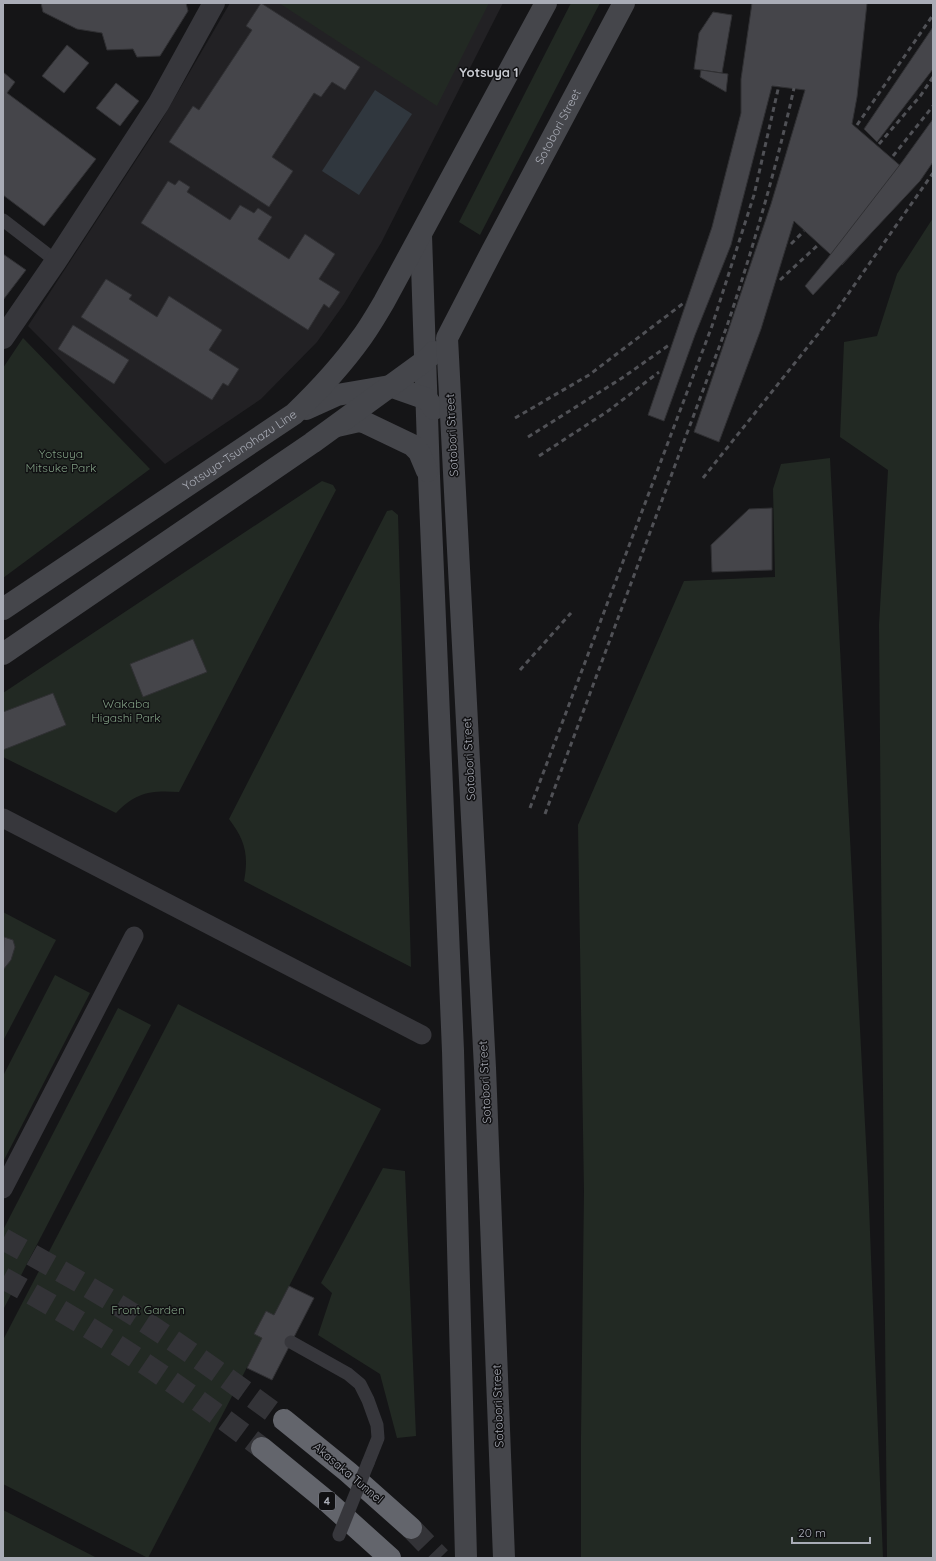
<svg xmlns="http://www.w3.org/2000/svg" width="936" height="1561" font-family="Quicksand,sans-serif">
	<style>
		.built { fill: #222124 }
		.green { fill: #222923 }
		.water { fill: #30373e }
		.building { fill: #45454a; stroke: #303033 }
		.lines { fill: none; stroke-linecap: round; stroke-linejoin: round }
		.motorway-tunnel { stroke: #333337; stroke-width: 22; stroke-dasharray: 22 11; stroke-linecap: butt }
		.service { stroke: #37373c; stroke-width: 13 }
		.pedestrian { stroke: #37373c; stroke-width: 19 }
		.minor { stroke: #37373c; stroke-width: 22 }
		.secondary { stroke: #45464b; stroke-width: 22 }
		.motorway { stroke: #63656c; stroke-width: 22 }
		.rail { stroke: #505156; stroke-width: 3; stroke-dasharray: 5 4; stroke-linecap: butt }
		.service-bridge { stroke: #37373c; stroke-width: 13 }
		.labels { text-anchor: middle; stroke-width: 3; stroke-linejoin: round; paint-order: stroke }
		.shield { fill: #101012; stroke: #7b7d85; stroke-width: 1 }
		.shield-label { font-size: 11px; font-weight: bold; fill: #a9acb6 }
		.street-label { font-size: 12px; fill: #a9acb6; stroke: #101012 }
		.park-label { font-size: 12px; fill: #819f84; stroke: #101012 }
		.neighbourhood-label { font-size: 13px; font-weight: bold; fill: #c9cbd2; stroke: #101012 }
	</style>
	<rect width="100%" height="100%" fill="#151517"/>
	<!-- built -->
	<path class="built" d="M230,3h273l-122,240 -37,61 -27,38 -56,57 -96,65 -137,-138 129,-198z"/>
	<!-- green -->
	<g class="green">
		<path d="M279,3h210l-52,103z"/>
		<path d="M571,3h29l-120,232 -21,-13z"/>
		<path d="M933,218v1340h-46l-8,-933 9,-155 -48,-33 4,-95 33,-6 20,-62z"/>
		<path d="M23,338l127,131 -147,109v-210z"/>
		<path d="M830,458l38,723 15,377h-302v-122l3,-245 -6,-366 106,-244 91,-4 -2,-88 8,-25z"/>
		<path d="M322,481l11,4 3,5 -157,302c-28,-2 -43,0 -63,21l-113,-56v-64z"/>
		<path d="M392,510l6,5 13,452 -167,-86c5,-26 1,-41 -15,-62l158,-308z"/>
		<path d="M3,912l53,28 -53,101z"/>
		<path d="M55,975l35,18 -87,169v-86z"/>
		<path d="M178,1004l203,105 -233,449 -145,-74v-144z"/>
		<path d="M118,1008l33,17 -148,285v-80z"/>
		<path d="M383,1168l22,3 11,265 -19,2 -17,-64 -62,-39 14,-42 -11,-10z"/>
		<path d="M3,1510l94,48h-94z"/>
	</g>
	<!-- water -->
	<path class="water" d="M375,90l37,24 -53,81 -37,-24z"/>
	<!-- building -->
	<g class="building">
		<path d="M41,3h145l2,8 -28,45 -23,1 -4,-8 -26,1 -5,-17 -25,-4 -34,-17z"/>
		<path d="M261,3l99,64 -15,23 -13,-8 -11,15 -7,-4 -42,64 21,14 -24,36 -100,-65 24,-36 6,4 53,-80 -6,-4z"/>
		<path d="M752,3h115l-10,94 -5,27 66,57 -76,84 -48,-44 -33,108 -42,113 -25,-10 77,-228 34,-114 -33,-4 -41,159 -36,90 -31,86 -16,-6 64,-188 29,-114v-34z"/>
		<path d="M713,12l19,3 -10,58 -28,-4 5,-36z"/>
		<path d="M933,27v42l-56,73 -13,-13z"/>
		<path d="M67,45l22,18 -25,30 -22,-17z"/>
		<path d="M701,70l27,4 -2,18 -26,-15z"/>
		<path d="M3,72l12,10 -8,11 89,66 -52,67 -41,-31z"/>
		<path d="M116,83l23,18 -19,25 -24,-18z"/>
		<path d="M933,119v43l-13,19 -107,114 -8,-9 22,-27 75,-97z"/>
		<path d="M179,180l11,7 -3,5 43,28 10,-15 14,8 4,-5 14,9 -14,22 31,20 16,-25 30,20 -16,25 21,13 -11,16 -5,-4 -16,26 -167,-107 27,-42 7,4z"/>
		<path d="M3,254l23,16 -23,30z"/>
		<path d="M106,279l26,16 -3,4 28,18 12,-21 53,34 -13,20 30,19 -11,17 -5,-3 -11,17 -131,-83z"/>
		<path d="M73,325l56,35 -15,24 -56,-35z"/>
		<path d="M772,508v62l-60,2 -1,-27 38,-36z"/>
		<path d="M193,639l14,33 -64,25 -13,-33z"/>
		<path d="M53,693l13,32 -63,25v-38z"/>
		<path d="M4,937l9,3 2,7 -4,13 -8,10z"/>
		<path d="M289,1286l25,12 -42,82 -25,-12 15,-30 -8,-4 12,-23 8,4z"/>
	</g>
	<g class="lines">
		<!-- motorway-tunnel -->
		<g class="motorway-tunnel">
			<path d="M3,1239c49,27 98,54 145,85 46,30 91,63 136,96"/>
			<path d="M3,1278c93,50 175,106 259,170"/>
			<path d="M411,1528l29,30"/>
		</g>
		<!-- service -->
		<g class="service">
			<path d="M3,220l53,41"/>
			<path d="M291,1342l57,32 12,10 8,16 9,25 1,13 -10,25"/>
		</g>
		<!-- pedestrian -->
		<g class="pedestrian">
			<path d="M3,818l419,217"/>
			<path d="M3,1189l131,-253"/>
		</g>
		<!-- minor -->
		<path class="minor" d="M3,338l53,-77 103,-158 55,-100"/>
		<!-- secondary -->
		<g class="secondary">
			<path d="M421,235l8,241 24,575 13,507"/>
			<path d="M306,409l31,-14 53,-9 37,13 7,10"/>
			<path d="M337,426l22,-5 7,2 46,22 7,7 8,19"/>
			<path id="s1" d="M3,609l291,-195c25,-24 48,-49 68,-77 8,-11 15,-23 22,-35l162,-299"/>
			<path d="M3,654l309,-211 114,-83 8,-8"/>
			<path id="s2" d="M504,1558l-19,-490 -38,-730 45,-87 132,-248"/>
		</g>
		<!-- motorway -->
		<g class="motorway">
			<path d="M284,1420l64,52 63,56"/>
			<path d="M262,1448l67,55 61,55"/>
		</g>
		<!-- rail -->
		<g class="rail">
			<path d="M857,125l76,-110"/>
			<path d="M879,144l42,-49 12,-18"/>
			<path d="M893,156l40,-50"/>
			<path d="M791,244l13,-13"/>
			<path d="M780,280l38,-35"/>
			<path d="M515,418l74,-43 96,-73"/>
			<path d="M528,437l94,-59 47,-33"/>
			<path d="M539,456l69,-45 51,-39"/>
			<path d="M703,478l131,-164 99,-141"/>
			<path d="M520,670l51,-57"/>
			<path d="M530,808l182,-482 42,-131 25,-110"/>
			<path d="M545,814l182,-488c26,-78 49,-157 67,-238"/>
		</g>
		<!-- service-bridge -->
		<path class="service-bridge" d="M339,1535l29,-72"/>
	</g>
	<g class="labels">
		<!-- shield labels -->
		<rect class="shield" x="319" y="1492" width="16" height="18" rx="3"/>
		<g class="shield-label">
			<text x="327" y="1505">4</text>
		</g>
		<!-- street labels -->
		<g class="street-label">
			<text dy="4" stroke="none"><textPath href="#s2" startOffset="1460">Sotobori Street</textPath></text>
			<text transform="translate(452 435) rotate(-93)" y="4">Sotobori Street</text>
			<text dy="4" stroke="none"><textPath href="#s1" startOffset="285">Yotsuya-Tsunohazu Line</textPath></text>
			<text transform="translate(469 759) rotate(-93)" y="4">Sotobori Street</text>
			<text transform="translate(485 1082) rotate(-93)" y="4">Sotobori Street</text>
			<text transform="translate(498 1406) rotate(-92)" y="4">Sotobori Street</text>
			<text transform="translate(348 1473) rotate(40)" y="4">Akasaka Tunnel</text>
		</g>
		<!-- park labels -->
		<g class="park-label">
			<text x="61" y="458">Yotsuya<tspan x="61" dy="14">Mitsuke Park</tspan></text>
			<text x="126" y="708">Wakaba<tspan x="126" dy="14">Higashi Park</tspan></text>
			<text x="148" y="1314">Front Garden</text>
		</g>
		<!-- neighbourhood labels -->
		<g class="neighbourhood-label">
			<text x="489" y="77">Yotsuya 1</text>
		</g>
	</g>
	<!-- border -->
	<rect width="936" height="1561" fill="none" stroke="#a9acb6" stroke-width="8"/>
	<!-- scale -->
	<path d="M792 1537v6h78v-6" fill="none" stroke="#a9acb6" stroke-width="2"/>
	<text x="798" y="1537" font-size="12" fill="#a9acb6" stroke="#101012" stroke-width="3" paint-order="stroke">20 m</text>
</svg>
